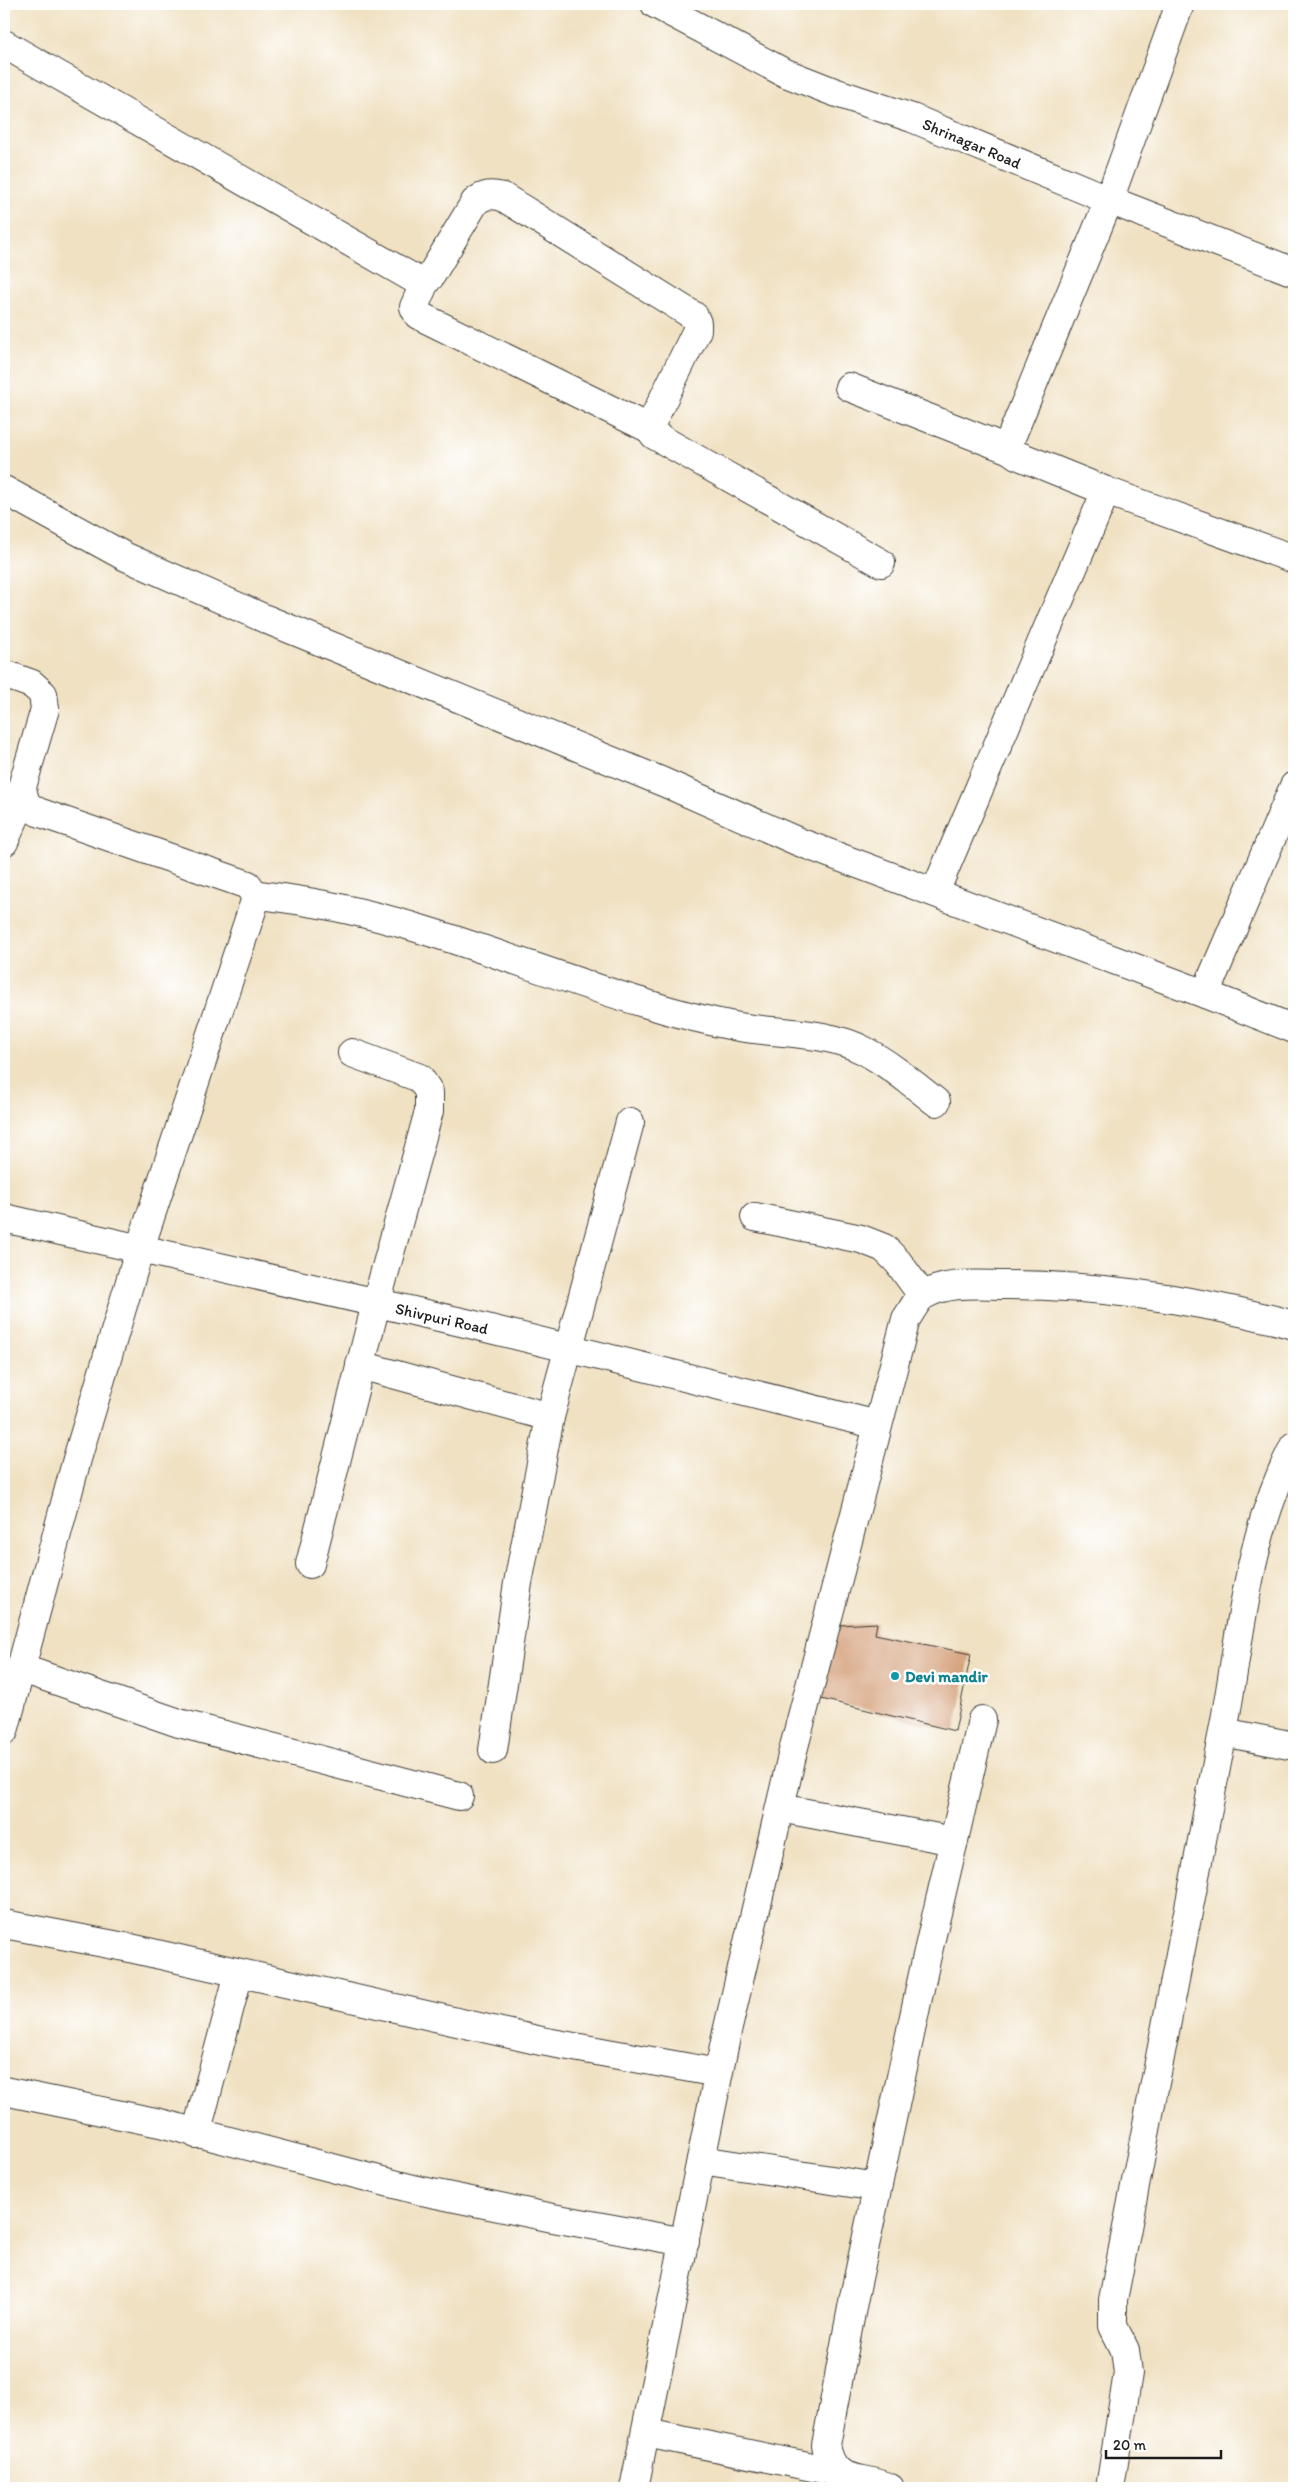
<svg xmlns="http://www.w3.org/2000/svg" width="1298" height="2492" font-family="Itim,sans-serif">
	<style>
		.building { fill: #d6a37e }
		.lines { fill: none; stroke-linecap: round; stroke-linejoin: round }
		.street-casing { stroke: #3c3a35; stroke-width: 30 }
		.street { stroke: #fff; stroke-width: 28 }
		.culture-dot { fill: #0f9aa8; stroke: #fff; stroke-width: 2 }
		.labels { text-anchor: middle; stroke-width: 5; stroke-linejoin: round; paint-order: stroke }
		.street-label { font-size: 16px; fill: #1c1c1c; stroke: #fff }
		.culture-label { font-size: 16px; font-weight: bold; fill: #0d838f; stroke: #fff; text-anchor: start }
	</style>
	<rect width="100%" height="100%" fill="#fff"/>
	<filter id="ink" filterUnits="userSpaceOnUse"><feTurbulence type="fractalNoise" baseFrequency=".02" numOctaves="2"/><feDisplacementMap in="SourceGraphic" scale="10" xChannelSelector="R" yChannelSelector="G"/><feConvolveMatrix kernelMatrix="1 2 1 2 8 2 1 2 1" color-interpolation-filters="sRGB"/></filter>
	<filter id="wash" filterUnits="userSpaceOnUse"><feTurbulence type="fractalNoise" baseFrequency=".0096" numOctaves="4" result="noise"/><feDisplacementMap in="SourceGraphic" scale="20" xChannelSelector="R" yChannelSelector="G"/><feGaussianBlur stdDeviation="1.12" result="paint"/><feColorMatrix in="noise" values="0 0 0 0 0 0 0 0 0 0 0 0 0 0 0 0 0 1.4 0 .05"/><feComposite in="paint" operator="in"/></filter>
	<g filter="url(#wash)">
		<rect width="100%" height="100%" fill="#f0e1c2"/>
		<g id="blocks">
			<!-- building -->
			<path class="building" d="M877,1623l-2,11 96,20 -16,77 -138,-33 23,-73z"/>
		</g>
	</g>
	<g filter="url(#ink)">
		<use href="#blocks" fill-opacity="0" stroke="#3c3a35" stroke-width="1"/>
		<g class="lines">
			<defs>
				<g id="street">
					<path d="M655,4l128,68 51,20 78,26 197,82 185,72"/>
					<path d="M1180,4l-71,196 -99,240v10l7,5 89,36 188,68"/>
					<path d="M4,44l414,237 7,1 5,-5 45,-75c10,-8 16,-8 28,-5l191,119 3,7v7l-46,94 -1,5 4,6 227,128"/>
					<path d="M425,282l-11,25 4,8 232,114"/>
					<path d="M849,387l161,63"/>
					<path d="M4,490l120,66 144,64 395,162 136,60 406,152"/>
					<path d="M4,674l28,10 11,10 2,15 -23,78 3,17 13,8 210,73 6,9 1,7 -115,347 -63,211 -73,272"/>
					<path d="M1294,786l-89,208 89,35"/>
					<path d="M4,842l20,-45"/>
					<path d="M935,892l171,-401"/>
					<path d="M254,894c20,3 41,5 60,9 110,19 222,68 330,100 31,10 63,18 95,24 42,7 88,4 126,24 26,14 48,33 71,51"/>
					<path d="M755,1217l106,22 23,9 14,14 24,33"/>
					<path d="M4,1218l466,106 408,101"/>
					<path d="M360,1365l190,52"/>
					<path d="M310,1564l66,-260 53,-193v-19l-9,-14 -68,-25"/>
					<path d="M20,1668l159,55 280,73"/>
					<path d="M1223,1732l71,14"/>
					<path d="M493,1750l25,-167 32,-166 80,-295"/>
					<path d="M780,1808l174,33"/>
					<path d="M4,1924l126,24 411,93 177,32"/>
					<path d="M4,2091l156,32 257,67 136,28 132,24"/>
					<path d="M196,2134l43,-161"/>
					<path d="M701,2160l176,27"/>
					<path d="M646,2433l191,39"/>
					<path d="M634,2488l93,-456 67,-285 112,-428c5,-7 11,-20 18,-24 25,-14 54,-10 82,-10 98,0 193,15 288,40"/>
					<path d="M890,2488c-30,-15 -56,0 -64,-43l28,-148 72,-337 56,-240"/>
					<path d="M1110,2488l18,-115 -3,-23 -12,-24v-26c36,-184 72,-368 107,-553 21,-104 24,-204 74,-301"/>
				</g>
			</defs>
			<!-- street casing -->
			<use href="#street" class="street-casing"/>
			<!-- street -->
			<use href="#street" class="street"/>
		</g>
	</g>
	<!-- markers -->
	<circle class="culture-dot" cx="895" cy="1676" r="5"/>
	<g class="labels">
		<!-- street labels -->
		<g class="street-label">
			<text transform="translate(972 143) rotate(23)" y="6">Shrinagar Road</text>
			<text transform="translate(442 1318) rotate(13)" y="6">Shivpuri Road</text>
		</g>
		<!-- culture labels -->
		<g class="culture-label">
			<text x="905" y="1682">Devi mandir</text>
		</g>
	</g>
	<!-- margin -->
	<rect width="1298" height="2492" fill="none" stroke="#fff" stroke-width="20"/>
	<!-- scale -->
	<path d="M1106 2450v8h115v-8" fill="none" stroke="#1c1c1c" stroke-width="2.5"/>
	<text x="1113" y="2450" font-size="15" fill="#1c1c1c" stroke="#ffffff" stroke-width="4" paint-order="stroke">20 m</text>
</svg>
